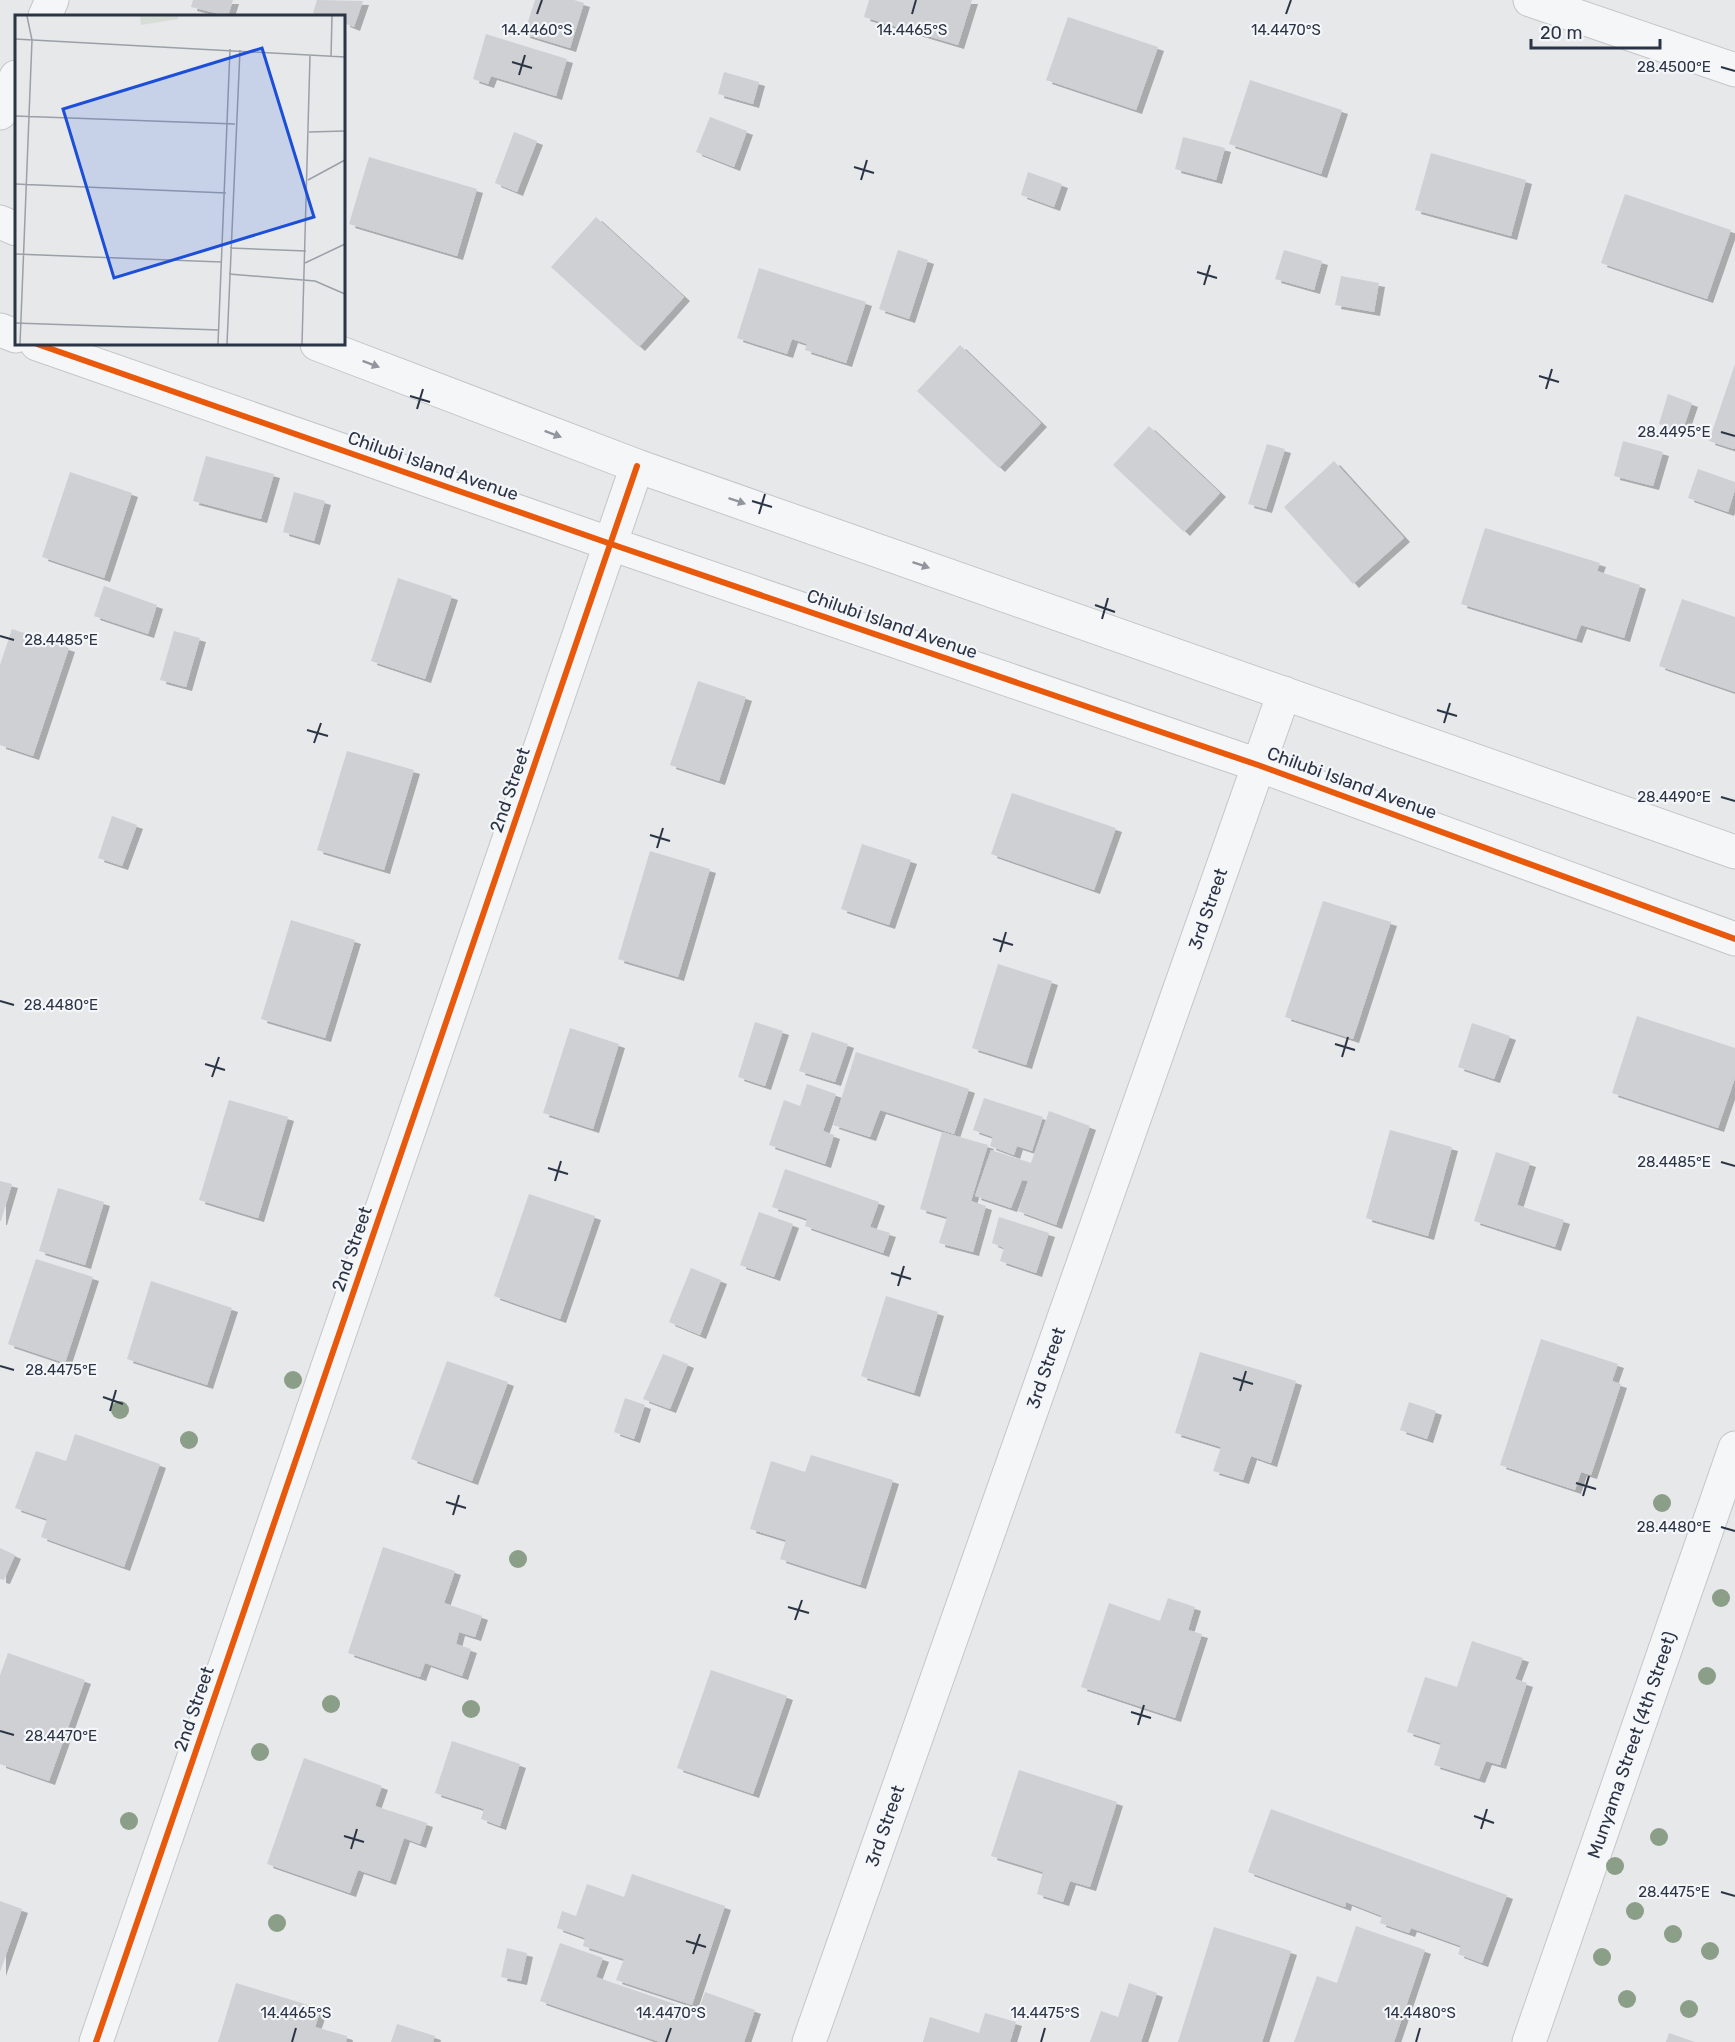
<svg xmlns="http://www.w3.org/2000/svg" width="1735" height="2042" font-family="Rubik,sans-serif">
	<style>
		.building { fill: #ced0d3; filter: url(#shadow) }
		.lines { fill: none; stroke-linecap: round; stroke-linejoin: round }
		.minor-casing { stroke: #c4c6c8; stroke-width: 35 }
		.minor { stroke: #f5f6f7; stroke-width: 33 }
		.cycleway-casing { stroke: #f4f6f9; stroke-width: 10 }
		.cycleway { stroke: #e8590c; stroke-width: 6 }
		.tree { fill: #8a9e88 }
		.oneway { fill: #90959e }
		.ticks { fill: none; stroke: #2b3445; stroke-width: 2 }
		.labels { text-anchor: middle; stroke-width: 4.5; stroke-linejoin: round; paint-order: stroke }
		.street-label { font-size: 18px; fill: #2b3445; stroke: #f4f6f9 }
		.inset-road { fill: none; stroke: #9ba0a8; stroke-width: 1.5 }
		.view { fill: #1d4ed8; fill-opacity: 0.15; stroke: #1d4ed8; stroke-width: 3 }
		.inset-edge { fill: none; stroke: #2b3445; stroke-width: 3 }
		.ticks-label { font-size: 15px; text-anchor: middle; fill: #2b3445; stroke: #f4f6f9; stroke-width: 4.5; stroke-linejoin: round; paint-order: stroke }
	</style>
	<defs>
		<filter id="shadow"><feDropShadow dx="6" dy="4" stdDeviation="0" flood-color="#0004"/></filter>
	</defs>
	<rect width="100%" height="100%" fill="#e6e8ea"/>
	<!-- building -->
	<g class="building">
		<path d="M193,0h40l-5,16 -37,-9z"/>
		<path d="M317,0l46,1 -9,26 -10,-4v-7h-21l-10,-3z"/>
		<path d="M535,0h39l10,3 -14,45 -46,-14z"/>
		<path d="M869,0h103l-14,45 -94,-28z"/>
		<path d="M1068,17l90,30 -22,63 -90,-30z"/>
		<path d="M486,34l81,25 -11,37 -65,-20 -3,8 -15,-5z"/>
		<path d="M724,72l35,10 -6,22 -35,-10z"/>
		<path d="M1250,80l92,30 -21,64 -92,-30z"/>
		<path d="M710,117l37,14 -13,36 -38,-15z"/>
		<path d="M514,132l23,9 -20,51 -22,-9z"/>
		<path d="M1183,137l42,11 -9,32 -41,-11z"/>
		<path d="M1431,153l95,27 -15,56 -96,-26z"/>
		<path d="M369,157l108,32 -20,67 -108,-32z"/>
		<path d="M1028,172l34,12 -8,23 -33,-12z"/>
		<path d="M1625,194l106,36 -24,69 -106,-36z"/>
		<path d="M596,217l88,80 -45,50 -88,-80z"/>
		<path d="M898,250l30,10 -19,59 -30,-10z"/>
		<path d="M1284,250l38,11 -8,29 -39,-11z"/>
		<path d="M759,268l107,34 -20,61 -41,-13 2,-6 -15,-5 -5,15 -50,-16z"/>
		<path d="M1341,276l38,7 -5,29 -39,-7z"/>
		<path d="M960,345l81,78 -42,45 -82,-77z"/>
		<path d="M1735,364v82l-1,3 -25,-8z"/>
		<path d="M1668,394l24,9 -10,29 -23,-8z"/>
		<path d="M1149,426l71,67 -36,39 -71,-67z"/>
		<path d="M1623,441l40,11 -10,34 -39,-10z"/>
		<path d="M1267,444l18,5 -19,60 -18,-5z"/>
		<path d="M206,456l68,18 -13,45 -68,-18z"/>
		<path d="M1334,461l70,77 -51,46 -69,-77z"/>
		<path d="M1698,469l37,13v8l-7,22 -40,-14z"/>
		<path d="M70,472l62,21 -28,85 -62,-21z"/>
		<path d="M294,492l31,9 -11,40 -31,-9z"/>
		<path d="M1485,528l115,35 -3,8 43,14 -16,53 -43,-13 -5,14 -115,-35z"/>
		<path d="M398,578l54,18 -27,83 -54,-18z"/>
		<path d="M104,586l53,19 -9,29 -54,-18z"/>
		<path d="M1682,599l53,18v75l-76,-26z"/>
		<path d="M12,629l57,19 -36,108 -33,-11v-80z"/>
		<path d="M174,631l26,7 -14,49 -26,-7z"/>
		<path d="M698,681l48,16 -27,84 -49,-16z"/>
		<path d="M347,751l67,19 -30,100 -67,-20z"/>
		<path d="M1012,793l104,35 -22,62 -103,-36z"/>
		<path d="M112,816l25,9 -15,41 -24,-8z"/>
		<path d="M862,844l49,16 -22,65 -48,-16z"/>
		<path d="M650,851l60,18 -32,108 -60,-18z"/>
		<path d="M1323,901l68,21 -38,117 -68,-22z"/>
		<path d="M291,920l64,20 -30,98 -64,-19z"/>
		<path d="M998,964l54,17 -26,84 -54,-17z"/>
		<path d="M1637,1016l98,32v30l-17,50 -106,-35z"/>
		<path d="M755,1022l28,9 -18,55 -27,-9z"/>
		<path d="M1472,1023l38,13 -16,43 -36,-12z"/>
		<path d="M570,1028l49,16 -26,85 -50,-16z"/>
		<path d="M812,1032l36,12 -13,38 -36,-11z"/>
		<path d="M856,1052l113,37 -15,45 -74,-24 -10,27 -37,-12z"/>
		<path d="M807,1084l29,10 -13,37 11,4 -9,29 -56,-19 15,-45 16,6z"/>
		<path d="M984,1098l59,19 -11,34 -15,-5 -3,9 -24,-9 3,-9 -20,-7z"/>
		<path d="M229,1100l59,17 -30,101 -59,-18z"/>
		<path d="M1049,1111l41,15 -34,99 -38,-14 10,-30 -6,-1 -11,28 -36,-12 16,-46 40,13z"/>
		<path d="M1390,1130l62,17 -24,89 -62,-18z"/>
		<path d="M942,1132l46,13 -17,56 15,5 -13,46 -34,-9 8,-26 -27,-8z"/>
		<path d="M1496,1152l34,11 -13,42 47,15 -9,27 -81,-26z"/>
		<path d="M785,1169l94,33 -9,25 20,6 -7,20 -78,-27 2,-7 -35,-12z"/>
		<path d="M0,1181l12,3 -11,37h-1z"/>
		<path d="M58,1188l46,14 -19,63 -46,-14z"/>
		<path d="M529,1194l66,22 -35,103 -66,-23z"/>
		<path d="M759,1212l34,12 -19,53 -34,-12z"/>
		<path d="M999,1217l50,16 -13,40 -36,-12 4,-13 -12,-5z"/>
		<path d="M36,1259l57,18 -28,86 -57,-19z"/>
		<path d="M691,1268l30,12 -21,55 -31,-13z"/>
		<path d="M151,1281l81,27 -25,77 -80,-26z"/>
		<path d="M886,1296l52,16 -24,81 -53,-17z"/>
		<path d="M1541,1339l77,25 -6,17 9,3 -30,91 -10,-3 -6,18 -75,-25z"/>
		<path d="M1200,1352l96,29 -25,82 -20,-7 -8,24 -30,-9 8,-24 -46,-14z"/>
		<path d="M663,1354l25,10 -18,45 -27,-10z"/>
		<path d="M447,1361l61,21 -36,99 -61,-22z"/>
		<path d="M625,1398l20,7 -11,34 -20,-7z"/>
		<path d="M1409,1402l27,9 -9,28 -27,-9z"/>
		<path d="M75,1434l85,30 -36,103 -83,-30 6,-18 -32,-11 21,-57 30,10z"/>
		<path d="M811,1455l82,25 -33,105 -80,-26 6,-19 -36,-11 21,-68 34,11z"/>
		<path d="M383,1547l72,24 -11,32 38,13 -7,21 -16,-5 -3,12 15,5 -9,27 -37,-13 -5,14 -72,-24z"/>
		<path d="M0,1548l15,7 -11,25 -4,-1z"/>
		<path d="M1168,1598l27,9 -7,23 14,4 -27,84 -94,-31 28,-84 51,18z"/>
		<path d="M1472,1641l51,17 -8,21 12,4 -27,82 -14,-4 -7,18 -45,-14 7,-22 -34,-11 18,-55 32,10z"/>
		<path d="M8,1653l77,27 -36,101 -49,-17v-89z"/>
		<path d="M711,1670l76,26 -34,98 -76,-26z"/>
		<path d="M452,1741l68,23 -20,62 -19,-7 3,-10 -49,-16z"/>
		<path d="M304,1758l78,28 -7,20 52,17 -7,21 -16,-6 -14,43 -32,-11 -8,23 -83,-29z"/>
		<path d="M1019,1770l98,32 -27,85 -20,-6 -7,21 -26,-8 6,-22 -52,-16z"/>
		<path d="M1271,1809l236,86 -25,68 -24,-9 3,-8 -50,-18 -2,5 -29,-10 2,-7 -36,-14 -1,5 -97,-35z"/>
		<path d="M632,1874l93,32 -33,99 -76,-25 8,-21 -41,-13 2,-8 -28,-10 5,-17 14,5 11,-32 37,13z"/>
		<path d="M0,1901l22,8 -22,63z"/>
		<path d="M1356,1926l69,24 -31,92h-100l23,-66 20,7z"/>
		<path d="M1214,1927l77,24 -29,91h-84z"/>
		<path d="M560,1943l43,15 -7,19 102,35 7,-20 50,18 -11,32h-84l-120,-41z"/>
		<path d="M507,1948l20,5 -6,28 -20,-4z"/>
		<path d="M236,1983l85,26 -6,18 32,9 -1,6h-128z"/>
		<path d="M1129,1983l28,10 -16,49h-51l11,-31 17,6z"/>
		<path d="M985,2013l31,9 -6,20h-87l7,-25 49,16z"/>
		<path d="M397,2024l38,12 -2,6h-42z"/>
		<path d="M1669,2033l26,9h-29z"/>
	</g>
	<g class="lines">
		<defs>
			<g id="minor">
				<path d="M1530,0l205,70"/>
				<path d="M45,16l7,-16"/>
				<path d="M0,113l16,-36"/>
				<path d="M0,222l16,7"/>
				<path d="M0,330l16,6"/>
				<path d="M37,344l574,200 647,221 477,174"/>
				<path d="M317,344l320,122 1098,386"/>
				<path d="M96,2042l541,-1576"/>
				<path d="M809,2042l475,-1349"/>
				<path d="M1529,2042l206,-594"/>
			</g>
		</defs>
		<!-- minor casing -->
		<use href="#minor" class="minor-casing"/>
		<!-- minor -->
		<use href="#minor" class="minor"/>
		<defs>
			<g id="cycleway">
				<path d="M37,344l574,200 647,221 477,174"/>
				<path d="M96,2042l541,-1576"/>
			</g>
		</defs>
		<!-- cycleway casing -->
		<use href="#cycleway" class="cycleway-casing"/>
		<!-- cycleway -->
		<use href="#cycleway" class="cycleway"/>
	</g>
	<!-- trees -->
	<g class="tree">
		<circle cx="293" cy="1380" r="9"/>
		<circle cx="120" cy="1410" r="9"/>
		<circle cx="189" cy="1440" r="9"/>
		<circle cx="1662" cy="1503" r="9"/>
		<circle cx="518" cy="1559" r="9"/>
		<circle cx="1721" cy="1598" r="9"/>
		<circle cx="1707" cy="1676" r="9"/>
		<circle cx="331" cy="1704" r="9"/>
		<circle cx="471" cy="1709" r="9"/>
		<circle cx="260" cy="1752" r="9"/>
		<circle cx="129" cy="1821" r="9"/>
		<circle cx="1659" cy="1837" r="9"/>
		<circle cx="1615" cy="1866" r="9"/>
		<circle cx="1635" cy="1911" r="9"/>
		<circle cx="277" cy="1923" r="9"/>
		<circle cx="1673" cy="1934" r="9"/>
		<circle cx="1710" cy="1951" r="9"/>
		<circle cx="1602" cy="1957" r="9"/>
		<circle cx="1627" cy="1999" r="9"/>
		<circle cx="1689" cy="2009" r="9"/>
	</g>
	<!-- one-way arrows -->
	<defs><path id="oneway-solid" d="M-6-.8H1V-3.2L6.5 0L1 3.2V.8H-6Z" transform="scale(1.5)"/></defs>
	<g class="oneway">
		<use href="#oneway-solid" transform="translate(371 364) rotate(21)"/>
		<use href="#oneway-solid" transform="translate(553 434) rotate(21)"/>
		<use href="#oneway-solid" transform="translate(737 501) rotate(19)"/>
		<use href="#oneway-solid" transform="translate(921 565) rotate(19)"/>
	</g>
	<!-- ticks -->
	<path class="ticks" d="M537,14l5,-14M912,14l4,-14M1286,14l5,-14M512,62l20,6M1721,67l14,4M519,75l6,-20M854,167l20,6M861,180l6,-20M1197,272l20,6M1204,285l6,-20M1539,376l20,6M1546,389l6,-20M410,396l20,6M417,409l6,-20M1721,432l14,4M752,501l20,6M759,514l6,-20M1095,605l20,7M1102,619l6,-21M0,636l14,4M1437,710l20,6M1444,723l6,-20M307,730l21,6M314,743l7,-20M1721,797l14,4M650,835l20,6M657,848l6,-20M993,939l20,6M1000,952l6,-20M0,1001l14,4M1335,1044l20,6M1342,1057l6,-20M205,1064l20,6M212,1077l7,-20M1721,1162l14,4M548,1168l20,6M555,1181l6,-20M891,1273l20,6M898,1286l6,-20M0,1366l14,4M1233,1378l20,6M1240,1391l6,-20M103,1397l20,7M110,1411l6,-21M1576,1483l20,6M1583,1496l6,-20M446,1502l20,6M453,1515l6,-20M1721,1527l14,4M788,1607l21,6M795,1620l7,-20M1131,1712l20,6M1138,1725l6,-20M0,1731l14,4M1474,1816l20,7M1481,1829l6,-20M344,1836l20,6M351,1849l6,-20M1721,1892l14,4M686,1941l20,6M693,1954l7,-20M292,2042l4,-14M666,2042l5,-14M1041,2042l4,-14M1416,2042l4,-14"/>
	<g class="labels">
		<!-- street labels -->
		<g class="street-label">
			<text transform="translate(433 466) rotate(19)" y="6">Chilubi Island Avenue</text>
			<text transform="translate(892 624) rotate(19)" y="6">Chilubi Island Avenue</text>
			<text transform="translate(1352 783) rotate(20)" y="6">Chilubi Island Avenue</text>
			<text transform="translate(510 790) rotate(-71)" y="6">2nd Street</text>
			<text transform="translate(1208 909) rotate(-71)" y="6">3rd Street</text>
			<text transform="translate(352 1249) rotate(-71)" y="6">2nd Street</text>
			<text transform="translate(1046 1368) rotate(-71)" y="6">3rd Street</text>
			<text transform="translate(194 1709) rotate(-71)" y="6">2nd Street</text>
			<text transform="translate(1632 1745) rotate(-71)" y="6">Munyama Street (4th Street)</text>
			<text transform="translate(885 1826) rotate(-71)" y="6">3rd Street</text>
		</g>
	</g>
	<!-- overview -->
	<g transform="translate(15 15)">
		<rect width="330" height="330" fill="#e6e8ea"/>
		<path d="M125,1h38v3l-37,6z" fill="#d6ded6"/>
		<path class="inset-road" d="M0,24l330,18M316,42l1,-41M0,101l220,8M294,117l36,-1M293,165l37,-20M0,169l211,9M215,233l76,3M0,239l206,8M290,248l40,-19M214,259l86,7 30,13M0,308l204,7M5,329l12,-304 -5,-24M203,329l12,-295M212,329l13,-294M287,329l8,-288"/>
		<path class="view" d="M247,33l52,169 -200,61 -51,-169z"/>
		<rect width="330" height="330" class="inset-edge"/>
	</g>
	<g class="ticks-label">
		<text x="537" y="35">14.4460°S</text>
		<text x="912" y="35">14.4465°S</text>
		<text x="1286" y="35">14.4470°S</text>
		<text x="1674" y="72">28.4500°E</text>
		<text x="1674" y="437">28.4495°E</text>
		<text x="61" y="645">28.4485°E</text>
		<text x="1674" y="802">28.4490°E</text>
		<text x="61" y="1010">28.4480°E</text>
		<text x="1674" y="1167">28.4485°E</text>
		<text x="61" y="1375">28.4475°E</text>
		<text x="1674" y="1532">28.4480°E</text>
		<text x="61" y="1741">28.4470°E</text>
		<text x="1674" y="1897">28.4475°E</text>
		<text x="296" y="2018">14.4465°S</text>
		<text x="671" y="2018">14.4470°S</text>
		<text x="1045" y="2018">14.4475°S</text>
		<text x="1420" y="2018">14.4480°S</text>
	</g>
	<!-- scale -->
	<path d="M1531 39v9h129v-9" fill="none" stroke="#2b3445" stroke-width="3"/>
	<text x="1540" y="39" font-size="18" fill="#2b3445" stroke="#f4f6f9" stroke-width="4.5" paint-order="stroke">20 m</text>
</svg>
